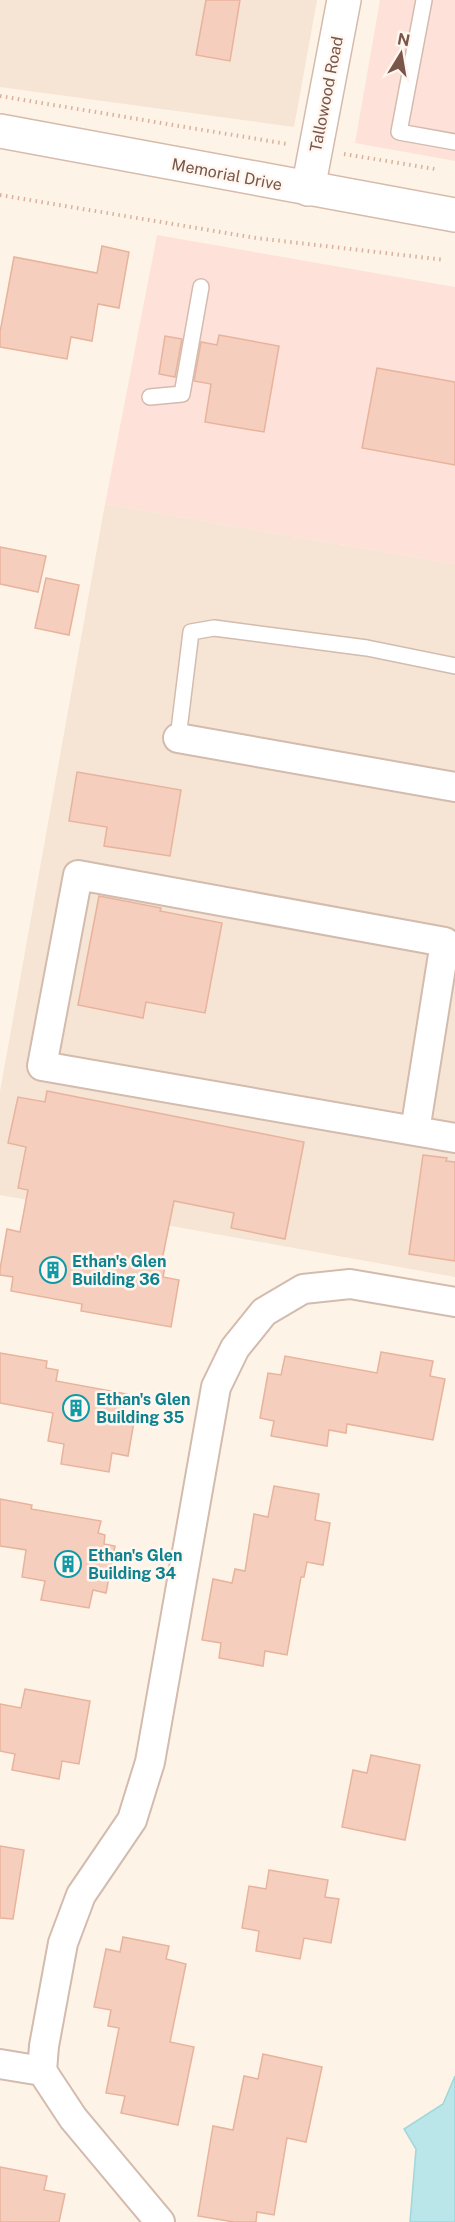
<svg xmlns="http://www.w3.org/2000/svg" width="455" height="2222" font-family="'Public Sans',sans-serif">
	<style>
		.residential { fill: #f6e4d5 }
		.commercial { fill: #fee2da }
		.water { fill: #bae6e9; stroke: #9fd7db; stroke-width: 1.5 }
		.building { fill: #f5cebd; stroke: #e8b39c; stroke-width: 1.5 }
		.lines { fill: none; stroke-linecap: round; stroke-linejoin: round }
		.service-casing { stroke: #d3bbae; stroke-width: 18 }
		.minor-casing { stroke: #d3bbae; stroke-width: 32 }
		.tertiary-casing { stroke: #d3bbae; stroke-width: 36 }
		.secondary-casing { stroke: #d6bbab; stroke-width: 36 }
		.path { stroke: #dab19f; stroke-width: 4; stroke-dasharray: 1.5 4.5; stroke-linecap: butt }
		.service { stroke: #fff; stroke-width: 15 }
		.minor { stroke: #fff; stroke-width: 28 }
		.tertiary { stroke: #fff; stroke-width: 33 }
		.secondary { stroke: #fff; stroke-width: 33 }
		.labels { text-anchor: middle; stroke-width: 5; stroke-linejoin: round; paint-order: stroke }
		.street-label { font-size: 16px; fill: #795649; stroke: #fff7ef }
		.culture-label { font-size: 16px; font-weight: bold; fill: #0d838f; stroke: #fff7ef; text-anchor: start }
	</style>
	<rect width="100%" height="100%" fill="#fef3e7"/>
	<!-- residential -->
	<g class="residential">
		<path d="M0,0h317l-23,127 -294,-40z"/>
		<path d="M105,504l350,60v713l-455,-82v-103z"/>
	</g>
	<!-- commercial -->
	<g class="commercial">
		<path d="M380,0h75v161l-100,-18z"/>
		<path d="M157,235l298,52v277l-350,-60z"/>
	</g>
	<!-- water -->
	<path class="water" d="M455,2076v146h-45l6,-73 -12,-20 39,-25z"/>
	<!-- building -->
	<g class="building">
		<path d="M206,0h34l-10,61 -34,-6z"/>
		<path d="M102,246l27,6 -10,56 -21,-4 -6,37 -21,-4 -4,22 -67,-12v-15l14,-75 83,16z"/>
		<path d="M219,335l60,11 -15,86 -59,-10 6,-38 -17,-3 7,-39 16,3z"/>
		<path d="M165,336l17,3 -7,38 -16,-3z"/>
		<path d="M377,368l78,14v83l-93,-17z"/>
		<path d="M0,547l46,9 -8,36 -38,-8z"/>
		<path d="M46,578l33,7 -10,50 -34,-7z"/>
		<path d="M77,772l104,18 -11,66 -66,-10 3,-19 -38,-6z"/>
		<path d="M99,896l62,12 -1,3 62,12 -17,90 -59,-11 -3,16 -65,-13z"/>
		<path d="M47,1091l257,51 -19,97 -54,-11 3,-15 -60,-12 -12,59 4,1 -3,16 16,3 -8,47 -90,-16 1,-7 -71,-13 2,-14 -13,-2v-6l7,-40 13,3 8,-42 -10,-2 8,-41 -18,-4 10,-46 27,5z"/>
		<path d="M423,1155l24,3 -1,3 9,1v99l-46,-7z"/>
		<path d="M381,1352l52,9 -3,15 15,3 -12,61 -86,-16 -1,9 -17,-3 -2,16 -56,-10 3,-15 -14,-3 8,-45 13,2 4,-19 92,17z"/>
		<path d="M0,1353l47,8 -1,7 12,2 -2,11 71,13 -3,19 11,3 -7,40 -16,-3 -3,19 -48,-8 3,-20 -16,-3 5,-28 -53,-10z"/>
		<path d="M274,1486l45,8 -4,26 15,3 -7,42 -16,-3 -3,15h-3l-14,78 -22,-4 -2,15 -44,-8 2,-15 -19,-3 11,-61 19,4 3,-14 10,2 9,-57 14,3z"/>
		<path d="M0,1499l32,6 -1,4 70,12 -3,12 7,2 -1,9 11,2 -9,47 -13,-3 -4,18 -48,-8 4,-19 -23,-4 4,-27 -26,-4z"/>
		<path d="M25,1689l65,12 -11,63 -17,-3 -3,18 -47,-9 3,-16 -15,-3v-47l21,4z"/>
		<path d="M371,1755l49,10 -15,75 -63,-13 11,-57 14,3z"/>
		<path d="M0,1846l24,4 -11,69 -13,-1z"/>
		<path d="M269,1870l59,10 -3,17 14,2 -8,44 -27,-5 -4,21 -44,-8 3,-20 -17,-3 7,-42 17,3z"/>
		<path d="M123,1937l46,9 -3,13 20,5 -16,78 24,5 -16,78 -57,-12 4,-17 -19,-3 13,-65 -11,-2 3,-16 -17,-3 12,-58 14,3z"/>
		<path d="M263,2054l59,13 -16,75 -19,-4 -13,77 -17,-3 -1,10h-22l-36,-6 15,-90 20,4 11,-54 14,3z"/>
		<path d="M0,2167l47,9 -3,14 21,4 -6,28h-59z"/>
	</g>
	<g class="lines">
		<defs>
			<g id="service">
				<path d="M424,0l-25,132 56,10"/>
				<path d="M150,397l32,-3 19,-107"/>
				<path d="M178,738l13,-106 23,-4 153,20 88,18"/>
			</g>
			<g id="minor">
				<path d="M178,738l277,49"/>
				<path d="M415,1131l30,-189 -367,-67 -36,191 413,72"/>
				<path d="M0,2064l42,7 31,47 87,104"/>
				<path d="M42,2071l2,-25 19,-103 18,-48 51,-75 18,-58 66,-375 19,-39 29,-36 39,-23 47,-5 105,18"/>
			</g>
			<path id="tertiary" d="M308,189l36,-189"/>
			<path id="secondary" d="M0,131l455,84"/>
		</defs>
		<!-- service casing -->
		<use href="#service" class="service-casing"/>
		<!-- minor casing -->
		<use href="#minor" class="minor-casing"/>
		<!-- tertiary casing -->
		<use href="#tertiary" class="tertiary-casing"/>
		<!-- secondary casing -->
		<use href="#secondary" class="secondary-casing"/>
		<!-- path -->
		<g class="path">
			<path d="M0,96l287,48"/>
			<path d="M344,154l91,15"/>
			<path d="M0,195l256,43 189,22"/>
		</g>
		<!-- service -->
		<use href="#service" class="service"/>
		<!-- minor -->
		<use href="#minor" class="minor"/>
		<!-- tertiary -->
		<use href="#tertiary" class="tertiary"/>
		<!-- secondary -->
		<use href="#secondary" class="secondary"/>
	</g>
	<!-- icons -->
	<defs>
		<symbol id="building-ring" viewBox="-11 -11 22 22"><circle r="9.5" fill="#fff7ef" stroke="#0f9aa8" stroke-width="1.5"/><path d="M-4-6H4V6H1V3H-1V6H-4ZM-2.5-4.3h1.7v1.8h-1.7ZM.8-4.3h1.7v1.8H.8ZM-2.5-1h1.7V.8h-1.7ZM.8-1h1.7V.8H.8Z" fill="#0f9aa8"/></symbol>
	</defs>
	<g fill-rule="evenodd">
		<use href="#building-ring" x="38" y="1255" width="30" height="30"/>
		<use href="#building-ring" x="61" y="1393" width="30" height="30"/>
		<use href="#building-ring" x="53" y="1549" width="30" height="30"/>
	</g>
	<g class="labels">
		<!-- street labels -->
		<g class="street-label">
			<text transform="translate(326 94) rotate(-79)" y="6">Tallowood Road</text>
			<text transform="translate(227 174) rotate(11)" y="6">Memorial Drive</text>
		</g>
		<!-- culture labels -->
		<g class="culture-label">
			<text x="72" y="1267">Ethan's Glen<tspan x="72" dy="18">Building 36</tspan></text>
			<text x="96" y="1405">Ethan's Glen<tspan x="96" dy="18">Building 35</tspan></text>
			<text x="88" y="1561">Ethan's Glen<tspan x="88" dy="18">Building 34</tspan></text>
		</g>
	</g>
	<!-- north arrow -->
	<g transform="translate(401 54) rotate(11)" stroke="#fff7ef" stroke-width="4.5" paint-order="stroke">
	<path d="M0-4.5L10 22L0 15L-10 22Z" fill="#795649"/>
	<text y="-9" font-size="16" font-weight="bold" text-anchor="middle" fill="#795649">N</text>
	</g>
</svg>
